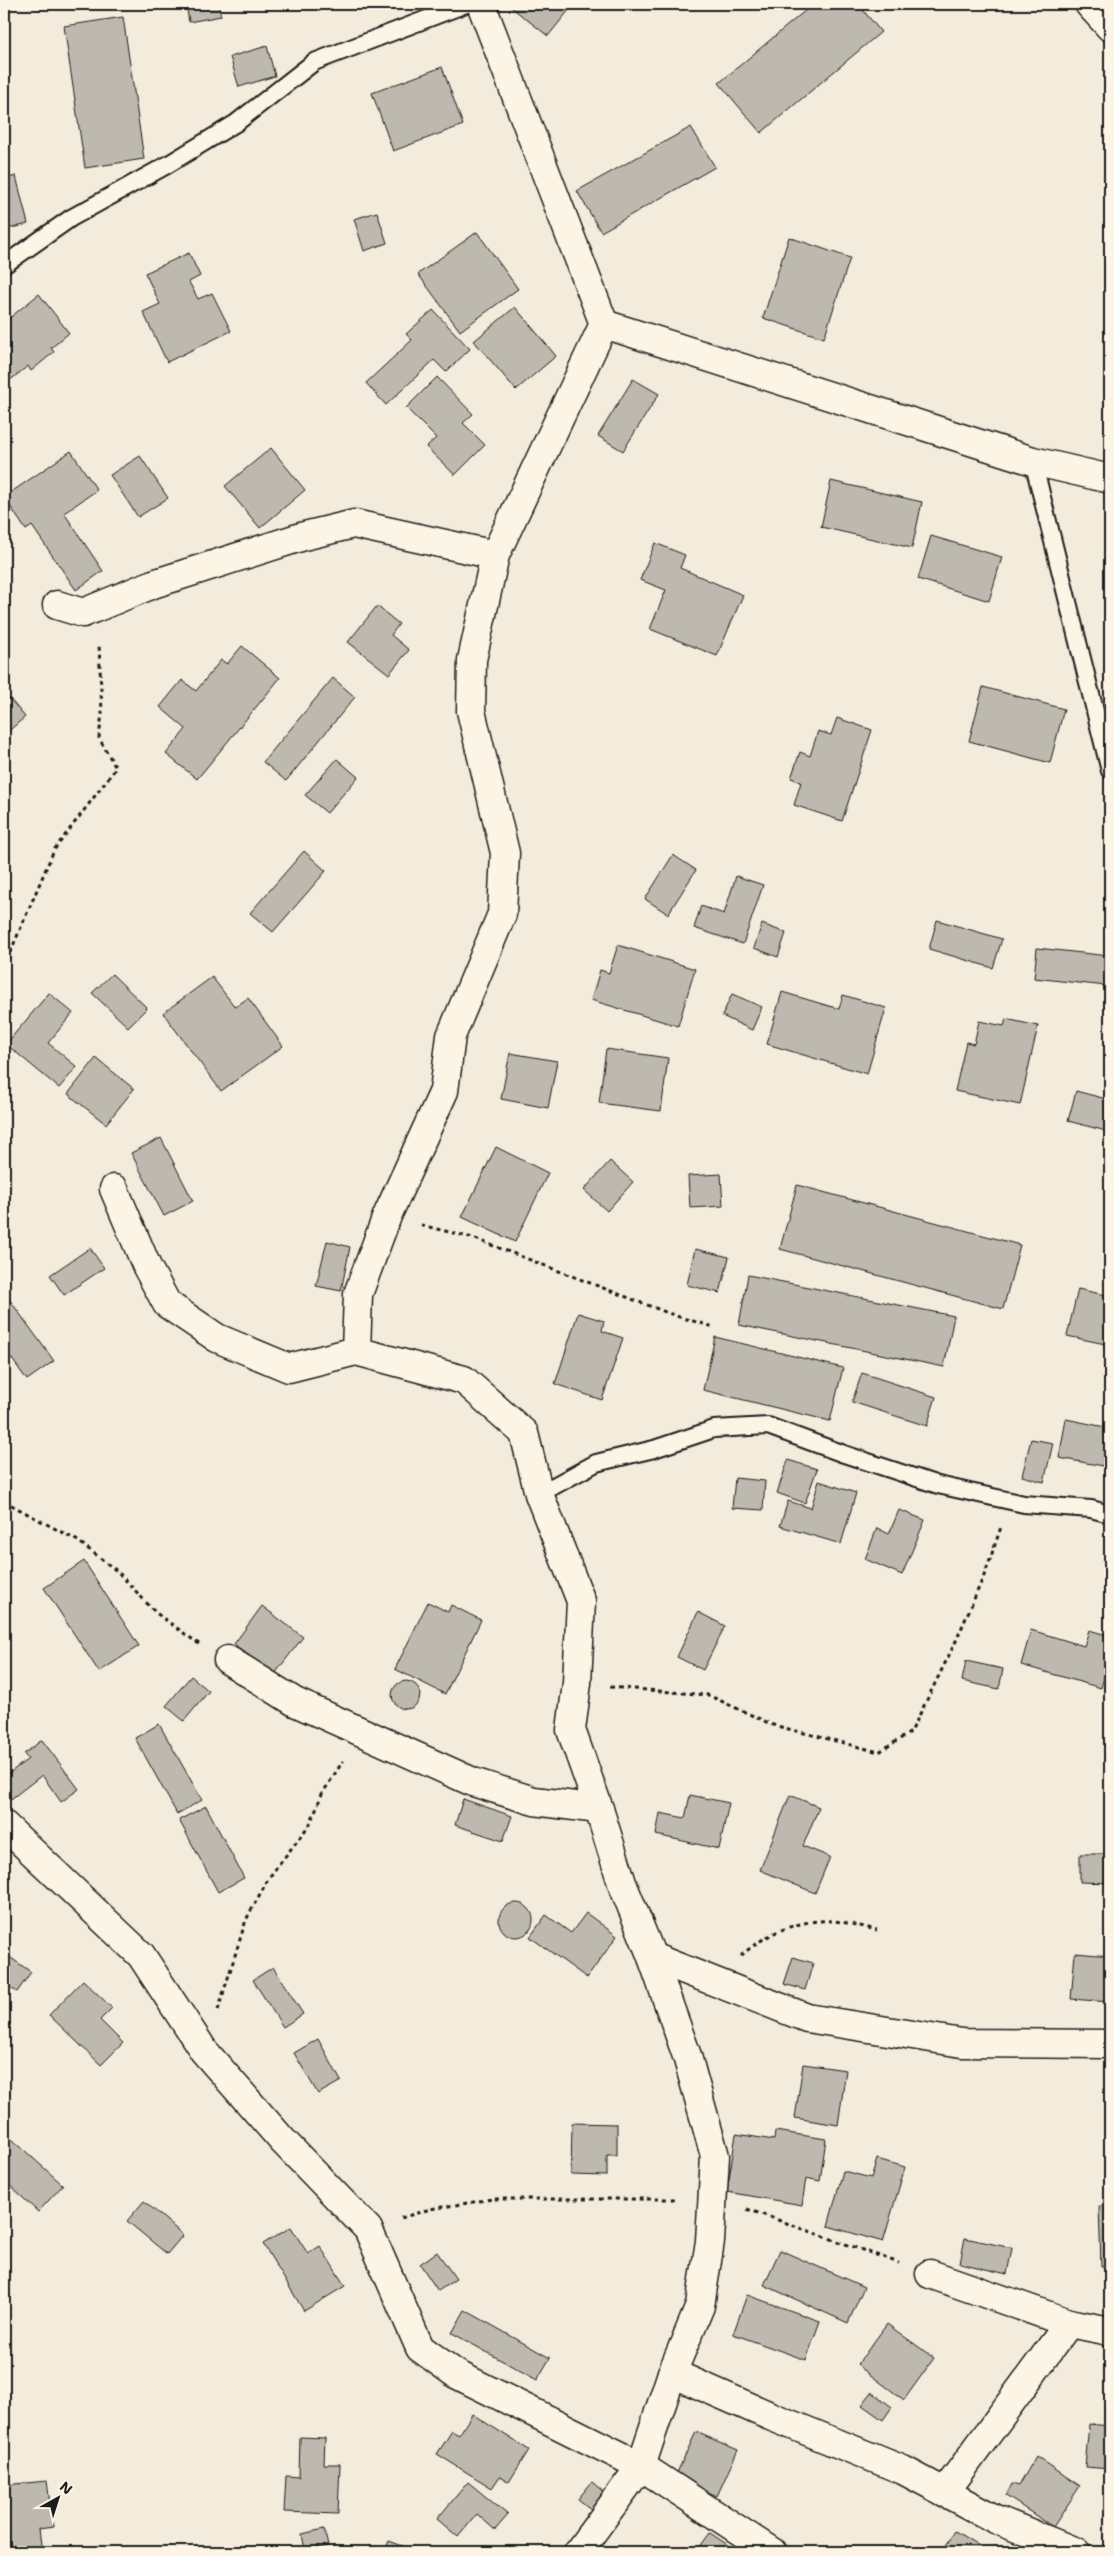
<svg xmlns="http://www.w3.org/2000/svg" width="1114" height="2556" font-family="'Shantell Sans',sans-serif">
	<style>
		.building { fill: #beb9ae; stroke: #1c1c1c }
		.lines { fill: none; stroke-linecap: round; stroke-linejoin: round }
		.lane-casing { stroke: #1c1c1c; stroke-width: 20 }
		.street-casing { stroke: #1c1c1c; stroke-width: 31 }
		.secondary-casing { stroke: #1c1c1c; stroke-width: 31 }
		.path { stroke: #1c1c1c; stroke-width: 3; stroke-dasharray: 4 4; stroke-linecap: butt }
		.lane { stroke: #fcf5e5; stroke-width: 16 }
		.street { stroke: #fcf5e5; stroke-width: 28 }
		.secondary { stroke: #fcf5e5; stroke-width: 28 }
	</style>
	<rect width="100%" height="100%" fill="#f3ecdd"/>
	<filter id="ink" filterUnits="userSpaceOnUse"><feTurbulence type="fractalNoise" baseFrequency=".02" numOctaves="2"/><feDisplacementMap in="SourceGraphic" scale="10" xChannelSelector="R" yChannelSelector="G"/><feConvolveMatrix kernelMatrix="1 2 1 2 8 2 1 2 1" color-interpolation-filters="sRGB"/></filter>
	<g filter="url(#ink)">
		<!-- building -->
		<g class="building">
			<path d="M186,4h32l3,12 -32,6z"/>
			<path d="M507,4h67l-26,32z"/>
			<path d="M813,4h45l23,28 -120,101 -42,-50z"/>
			<path d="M123,17l21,142 -59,9 -21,-142z"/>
			<path d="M267,46l8,30 -36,11 -9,-30z"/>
			<path d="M442,67l21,58 -70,26 -21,-58z"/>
			<path d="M691,127l24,40 -114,65 -24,-41z"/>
			<path d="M16,176l12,48 -24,6v-53v2z"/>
			<path d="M377,212l10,31 -23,8 -10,-32z"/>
			<path d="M477,232l41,57 -58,42 -42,-57z"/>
			<path d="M789,237l61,21 -26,80 -61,-20z"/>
			<path d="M189,253l11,23 -11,6 9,17 14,-6 19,38 -64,31 -24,-50 17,-8 -15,-31z"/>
			<path d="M39,294l30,39 -18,15 3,4 -23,19 -3,-5 -24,19v-69l3,4z"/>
			<path d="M515,307l41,49 -40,34 -42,-49z"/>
			<path d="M433,310l37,39 -24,23 -12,-12 -48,45 -20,-22 46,-43 -6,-6z"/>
			<path d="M437,377l36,37 -10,9 22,22 -30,30 -29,-28 10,-9 -30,-30z"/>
			<path d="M633,379l26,15 -36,57 -25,-15z"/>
			<path d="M271,448l34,42 -45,38 -35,-42z"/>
			<path d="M71,451l26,39 -33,23 39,58 -27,19 -44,-64 -6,4 -22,-33z"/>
			<path d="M140,456l28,42 -30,19 -28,-42z"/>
			<path d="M831,481l91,21 -10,46 -91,-21z"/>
			<path d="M931,536l71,21 -13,44 -71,-22z"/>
			<path d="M655,543l30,12 -5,13 63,27 -26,61 -67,-27 16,-39 -26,-10z"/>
			<path d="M377,606l22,18 -8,11 18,15 -20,24 -41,-32z"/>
			<path d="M242,646l38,32 -83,101 -31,-25 20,-25 -26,-22 22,-27 14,11 25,-31 6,4z"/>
			<path d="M333,678l22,19 -69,84 -23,-19z"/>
			<path d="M983,687l81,22 -14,54 -81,-22z"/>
			<path d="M4,692l21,25 -21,18z"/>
			<path d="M837,718l35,12 -30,91 -48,-16 7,-23 -10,-4 9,-26 10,4 8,-25 13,4z"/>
			<path d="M337,759l21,18 -31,36 -22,-18z"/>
			<path d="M304,851l22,20 -53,61 -23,-19z"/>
			<path d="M673,855l23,15 -28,44 -23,-15z"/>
			<path d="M736,876l27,9 -20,59 -49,-16 7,-22 23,8z"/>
			<path d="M937,920l65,19 -9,29 -64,-19z"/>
			<path d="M762,924l24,9 -8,24 -24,-9z"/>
			<path d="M618,945l77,24 -17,57 -87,-26 9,-30 9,3z"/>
			<path d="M1037,948l72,8 -3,30 -72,-8z"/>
			<path d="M112,974l35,34 -19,19 -36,-34z"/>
			<path d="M212,977l23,30 13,-9 35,48 -62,45 -58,-78z"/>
			<path d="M782,992l57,17 4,-14 43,13 -19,66 -100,-30z"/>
			<path d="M49,993l24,20 -25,30 29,24 -18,21 -53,-44z"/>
			<path d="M732,994l30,13 -10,23 -30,-14z"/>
			<path d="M1006,1019l32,7 -18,79 -65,-14 11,-49 8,2 5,-23 25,5z"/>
			<path d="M606,1049l62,9 -7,53 -62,-8z"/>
			<path d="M510,1053l47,8 -9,47 -47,-9z"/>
			<path d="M96,1058l38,31 -28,35 -38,-30z"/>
			<path d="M1076,1091l34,9v32l-42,-11z"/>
			<path d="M161,1138l32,63 -29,15 -33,-63z"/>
			<path d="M496,1147l52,26 -33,69 -53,-25z"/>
			<path d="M610,1161l23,21 -26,29 -23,-21z"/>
			<path d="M721,1174l2,32 -33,2 -2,-32z"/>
			<path d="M797,1185l223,60 -17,64 -223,-60z"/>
			<path d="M327,1241l23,6 -9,44 -25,-5z"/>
			<path d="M90,1248l14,20 -40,27 -14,-20z"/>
			<path d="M695,1249l34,8 -9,36 -33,-8z"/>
			<path d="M748,1275l206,41 -10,51 -205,-42z"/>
			<path d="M1078,1289l32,7v49l-43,-9z"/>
			<path d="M4,1292l50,69 -27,19 -23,-32z"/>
			<path d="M578,1313l26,8 -2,10 21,7 -21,62 -47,-16z"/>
			<path d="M715,1337l128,31 -13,53 -127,-31z"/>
			<path d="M862,1373l74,24 -9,29 -75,-24z"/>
			<path d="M1066,1419l44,9v52l-4,-1 3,-12 -50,-9z"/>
			<path d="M1031,1439l22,4 -9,39 -22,-6z"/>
			<path d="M788,1460l29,9 -12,34 -28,-10z"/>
			<path d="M735,1478l30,3 -2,29 -31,-2z"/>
			<path d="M819,1481l37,12 -15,51 -61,-18 8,-25 23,7z"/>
			<path d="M899,1510l26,10 -23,55 -37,-16 12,-31 12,6z"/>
			<path d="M84,1561l55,85 -40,26 -55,-84z"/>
			<path d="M428,1602l20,10 3,-7 30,15 -36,74 -50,-25z"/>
			<path d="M262,1606l41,31 -29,38 -40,-31z"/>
			<path d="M698,1612l27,14 -22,44 -26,-13z"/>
			<path d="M1031,1630l53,16 5,-16 21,6v21l-9,31 -80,-23z"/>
			<path d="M966,1661l37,8 -4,20 -37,-8z"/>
			<path d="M191,1676l18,15 -25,30 -18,-15z"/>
			<circle cx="406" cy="1695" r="14"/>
			<path d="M159,1724l43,76 -25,14 -42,-76z"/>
			<path d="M42,1740l37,49 -18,13 -19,-27 -31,24 -7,-10v-12l24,-18 -4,-5z"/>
			<path d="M690,1795l39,8 -10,46 -63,-14 4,-22 25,5z"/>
			<path d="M790,1795l29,12 -16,39 27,11 -15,36 -55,-23z"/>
			<path d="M463,1799l49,17 -9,25 -48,-16z"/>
			<path d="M206,1806l38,72 -26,14 -39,-72z"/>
			<path d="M1080,1854h30v29l-30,-1z"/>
			<circle cx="516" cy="1920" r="17"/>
			<path d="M586,1913l31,23 -30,42 -57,-41 16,-22 25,18z"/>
			<path d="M4,1953l27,19 -14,20 -13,-9z"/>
			<path d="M1075,1953l35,3v46l-39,-3z"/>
			<path d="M793,1957l20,6 -8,27 -21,-6z"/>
			<path d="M273,1967l30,47 -20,13 -30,-47z"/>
			<path d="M83,1980l29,28 -12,12 23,23 -22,22 -52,-50z"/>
			<path d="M318,2039l23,42 -23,13 -24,-41z"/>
			<path d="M803,2064l43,6 -8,55 -43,-7z"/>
			<path d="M572,2123l45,1v31h-10v21l-36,-1z"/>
			<path d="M775,2131l51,8 -6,42 -14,-3 -4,27 -75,-13 9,-58 38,6z"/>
			<path d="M4,2132l59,53 -25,27 -34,-32z"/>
			<path d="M877,2159l28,8 -22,75 -55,-16 15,-55 28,7z"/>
			<path d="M144,2201l39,34 -16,19 -40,-33z"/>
			<path d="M1110,2205v61h-9l-2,-60z"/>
			<path d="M291,2227l17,27 12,-8 25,40 -41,25 -41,-67z"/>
			<path d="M965,2238l47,10 -5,26 -47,-11z"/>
			<path d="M780,2250l84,37 -16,36 -84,-38z"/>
			<path d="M437,2252l19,27 -18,12 -18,-27z"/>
			<path d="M747,2295l73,26 -14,39 -73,-26z"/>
			<path d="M465,2310l85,48 -13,22 -85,-47z"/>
			<path d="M887,2324l47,34 -30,42 -47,-35z"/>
			<path d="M872,2392l20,15 -9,13 -21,-15z"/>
			<path d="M472,2414l57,36 -20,32 -9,-6 -8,12 -55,-34 15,-23 7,4z"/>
			<path d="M1089,2424l21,2v43l-25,-2z"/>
			<path d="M696,2432l42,18 -21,46 -42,-19z"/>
			<path d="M300,2437l25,1 -1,26h16l-2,50 -54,-2 2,-36 13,1z"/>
			<path d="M1036,2456l44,30 -27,41 -47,-31 6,-12 7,2z"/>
			<path d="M47,2481l6,46 -14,2 3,23h-38v-27h4l-4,-40z"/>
			<path d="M468,2482l40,33 -13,15 -18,-16 -19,23 -21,-18z"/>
			<path d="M592,2482l13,11 -13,17 -14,-11z"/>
			<path d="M324,2529l4,17 -23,5 -3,-17z"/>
			<path d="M955,2531l34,21h-47z"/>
			<path d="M710,2533l21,14 -4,5h-31z"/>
			<path d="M389,2541l30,11h-35z"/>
		</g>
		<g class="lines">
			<defs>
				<g id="lane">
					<path d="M4,265l67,-47 96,-53 69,-42 78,-61 152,-58"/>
					<path d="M1033,461l77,310"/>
					<path d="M539,1494l57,-31 58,-14 60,-20 54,-3 76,28 94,31 86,19 67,5 19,5"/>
				</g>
				<g id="street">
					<path d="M481,4l123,320 -109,231 -23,105 -1,51 34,142 -3,61 -51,122 -7,55 -57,125 -29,78 -2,57 108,29 60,53 15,61 42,107 -4,82 -6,47 28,79 23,74 30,74 35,99 28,100 -5,85 -10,65 -28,67 -31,93 -63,86"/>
					<path d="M604,324l429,137 77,18"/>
					<path d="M57,605l26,8 70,-29 151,-48 50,-12 141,31"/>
					<path d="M114,1189l33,78 20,37 50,34 72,30 67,-17"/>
					<path d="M228,1660l67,42 178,80 61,19 65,8"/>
					<path d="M4,1825l137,130 63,96 79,90 85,88 52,119 36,26 185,92 131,86"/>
					<path d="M652,1957l155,61 155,25 148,1"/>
					<path d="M930,2274l139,49"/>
					<path d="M672,2373l98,43 133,54 92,49 81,33"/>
					<path d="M945,2492l124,-169 41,8"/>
				</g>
				<path id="secondary" d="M1089,4l21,23"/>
			</defs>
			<!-- lane casing -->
			<use href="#lane" class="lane-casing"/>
			<!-- street casing -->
			<use href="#street" class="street-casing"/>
			<!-- secondary casing -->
			<use href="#secondary" class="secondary-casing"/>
			<!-- path -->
			<g class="path">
				<path d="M4,967l50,-117 62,-82 -17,-30 3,-25 -3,-69"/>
				<path d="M421,1225l52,13 203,78 38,11"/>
				<path d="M4,1501l74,40 39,30 39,42 43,31"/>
				<path d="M610,1687l98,8 65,30 106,27 32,-20 45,-91 30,-70 15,-44"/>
				<path d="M741,1956c23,-22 58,-37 91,-35 15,1 31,6 45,9"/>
				<path d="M218,2010l28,-90 22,-41 42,-55 12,-30 21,-33"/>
				<path d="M747,2209l152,54"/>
				<path d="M401,2218l29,-9 62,-10h185"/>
			</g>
			<!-- lane -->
			<use href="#lane" class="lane"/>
			<!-- street -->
			<use href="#street" class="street"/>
			<!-- secondary -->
			<use href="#secondary" class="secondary"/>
		</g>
	</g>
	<!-- margin -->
	<rect width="1114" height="2556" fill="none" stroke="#fcf5e5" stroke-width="20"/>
	<rect x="10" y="10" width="1094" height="2536" fill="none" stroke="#1c1c1c" stroke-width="2" filter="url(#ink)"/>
	<!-- north arrow -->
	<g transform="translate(58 2498) rotate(39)" stroke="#fcf5e5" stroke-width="4" paint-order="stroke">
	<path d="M0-4L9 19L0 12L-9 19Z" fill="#1c1c1c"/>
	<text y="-8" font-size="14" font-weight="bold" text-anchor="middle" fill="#1c1c1c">N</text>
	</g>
</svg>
